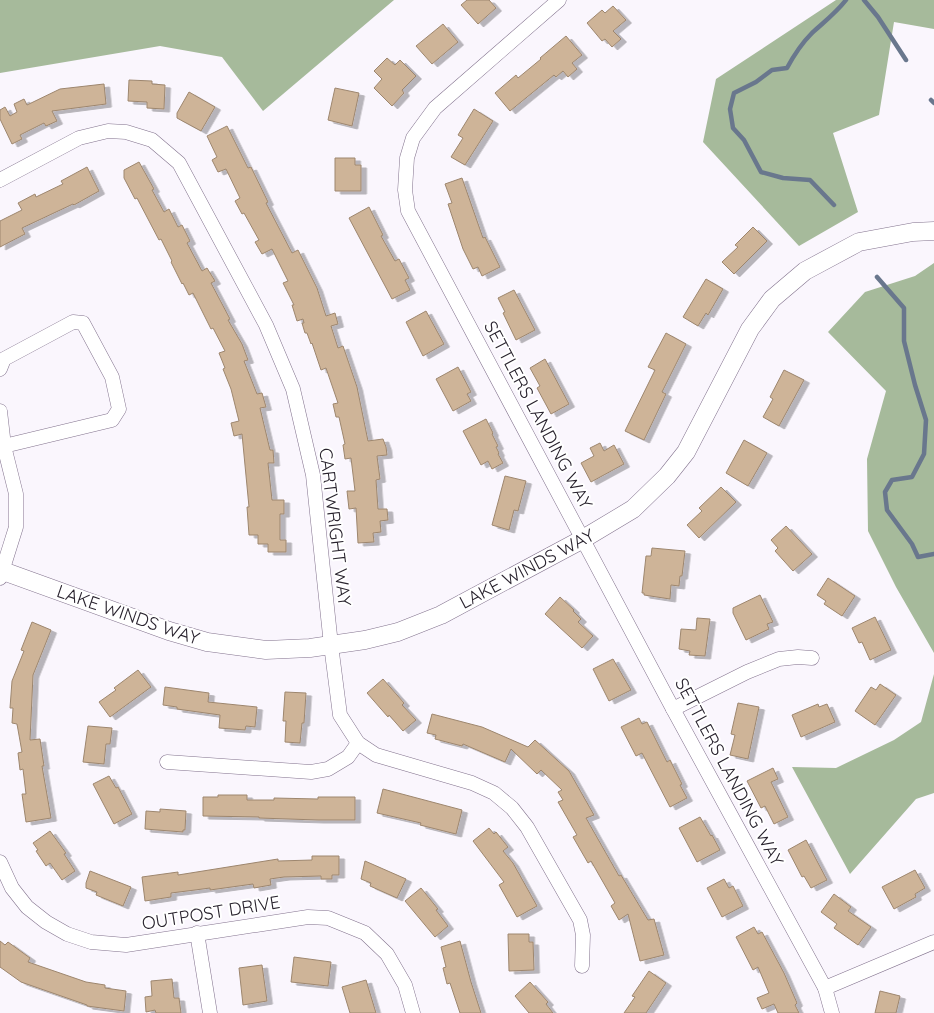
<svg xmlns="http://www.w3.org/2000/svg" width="934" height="1013" font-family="Quicksand,sans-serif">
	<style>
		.forest { fill: #a6ba9b }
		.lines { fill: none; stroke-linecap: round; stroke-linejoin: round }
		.stream { stroke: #69778d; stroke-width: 4.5 }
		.building { fill: #ceb498; stroke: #9d866e; filter: url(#shadow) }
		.minor-casing { stroke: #83738e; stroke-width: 15 }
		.tertiary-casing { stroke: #83738e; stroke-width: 19 }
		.minor { stroke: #fff; stroke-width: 14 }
		.tertiary { stroke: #fff; stroke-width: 18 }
		.labels { text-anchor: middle; stroke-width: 4; stroke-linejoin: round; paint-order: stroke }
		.street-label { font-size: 18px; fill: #29232e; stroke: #fff }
	</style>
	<defs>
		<filter id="shadow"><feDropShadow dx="5.5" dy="3" stdDeviation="0" flood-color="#0004"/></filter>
	</defs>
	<rect width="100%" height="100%" fill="#faf6fd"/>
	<!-- forest -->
	<g class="forest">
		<path d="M0,0h394l-131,111 -41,-54 -62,-11 -160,27z"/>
		<path d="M836,0h98v29l-40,-7 -15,93 -46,18 25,79 -59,34 -96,-104 13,-63z"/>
		<path d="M934,263v390l-38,-66 -28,-56 -1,-72 19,-68 -58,-59 37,-40 50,-16z"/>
		<path d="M934,674v119l-18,6 -66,75 -58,-107 44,1 58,-28 27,-18z"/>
	</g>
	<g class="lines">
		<!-- stream -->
		<g class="stream">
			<path d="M864,0l14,17 28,43"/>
			<path d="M931,100l3,3"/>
			<path d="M834,205l-24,-25 -27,-2 -22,-6 -17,-32 -11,-12 -3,-19 4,-16 22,-11 16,-12 15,-2c7,-13 15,-25 25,-35 12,-11 24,-20 34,-33"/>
			<path d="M877,277l27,31v33l11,44 11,35 -2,34 -12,23 -20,3 -7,12 2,18 25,34 6,13 16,-3"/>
		</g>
	</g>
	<!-- building -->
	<g class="building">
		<path d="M467,0h22l7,8 -18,16 -17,-19z"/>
		<path d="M613,6l13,14 -13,11 8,8 -9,8 -7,-8 -3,2 -15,-18 15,-13 3,3z"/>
		<path d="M443,24l15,18 -26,22 -16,-18z"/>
		<path d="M566,36l16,19 -10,8 5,6 -9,8 -5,-6 -7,6 -2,-2 -44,36 -15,-18 21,-18 2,3 23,-19 -1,-1z"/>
		<path d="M387,58l8,7 5,-5 16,16 -14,14 2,3 -12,13 -18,-18 8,-9 -8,-8z"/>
		<path d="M129,80l23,1v3l13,1 -1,24 -17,-1v-6l-19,-1z"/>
		<path d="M104,84l2,20 -54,7 5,10 -11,5 -2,-3 -24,12 2,4 -10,5 -12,-25v-9l5,-3 5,9 7,-4 -3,-8 10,-5 3,6 33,-16z"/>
		<path d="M335,88l24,5 -7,33 -24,-6z"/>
		<path d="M189,92l26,15 -14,24 -24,-13v-5z"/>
		<path d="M474,109l19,12 -28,44 -14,-8 12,-19 -5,-3z"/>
		<path d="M227,126l21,42 3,-1 17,35 -2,1 26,50 6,-3 19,38 9,28 9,-3 3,11 -7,2 7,22 5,-2 14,41 11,54 15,-2 3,8 1,8 -10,1 3,23 -4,1 2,29h9l1,11 -8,1 1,11 -8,1 1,9 -16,1 -2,-35 -7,1 -2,-18h8l-4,-33 -6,1 -2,-14 2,-1 -6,-27h-3l-3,-13 5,-1 -12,-35 -5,2 -9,-27 -1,1 -4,-11h-2l-3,-10h2l-1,-4 -6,2 -5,-16h2l-11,-22 5,-2 -16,-32 -10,5 -7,-12 4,-2 -15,-27 -2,1 -7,-13 5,-3 -14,-29 -8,3 -6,-12 5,-3 -10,-21z"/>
		<path d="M335,158h20v7h6v26h-26z"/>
		<path d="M139,162l15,27 -2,1 12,22 5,-3 9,18 4,-2 8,16 -3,2 15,28 5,-3 8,13 -4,2 19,36 -2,1 14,24 6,16 -4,1 13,33 5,-1 4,14 -6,1 10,42h3l1,13h-6l4,37h12v14h-4v26h6v12h-18v-8h-10v-9h-9l-2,-28h2l-7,-73 -8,2 -3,-13 8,-2 -8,-32 -8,-20 2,-1 -6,-15 6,-2 -12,-23 -2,1 -18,-36 -4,2 -6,-12 -1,1 -11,-22 1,-1 -11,-22 -2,1 -22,-42 -2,1 -11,-21v-8z"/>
		<path d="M87,167l12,24 -25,14 -1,-1 -51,24 3,6 -25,13v-26l22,-11 -4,-7 17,-9 1,3 27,-13 -2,-3z"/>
		<path d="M462,178l21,60 2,-1 15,30 -18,9 -4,-9 -5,2 -10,-20 -15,-45 4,-1 -7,-19z"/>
		<path d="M369,207l14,28 -2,1 14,25 4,-2 10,19 -4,2 5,10 -18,9 -43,-81z"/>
		<path d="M753,227l14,14 -33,33 -12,-12 16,-15 -3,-2z"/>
		<path d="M706,279l17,10 -15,26 -2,-2 -8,13 -15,-9z"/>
		<path d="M514,290l21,40 -19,10 -13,-27 2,-1 -7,-14z"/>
		<path d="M426,311l18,33 -21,12 -17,-34z"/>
		<path d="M666,333l20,11 -24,48 4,2 -22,46 -19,-9 30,-61 -7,-3z"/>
		<path d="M545,359l24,45 -18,10 -14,-26 3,-2 -10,-18z"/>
		<path d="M458,367l13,25 -4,2 4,7 -18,10 -17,-32z"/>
		<path d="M784,370l20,10 -25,46 -16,-9 10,-18 -3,-2z"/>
		<path d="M486,419l7,14 -1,1 6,12 -2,1 3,6 -1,1 5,9 -11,6 -4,-8 -7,4 -18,-34z"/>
		<path d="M744,440l23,13 -19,33 -22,-13z"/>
		<path d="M600,443l4,8 10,-6 10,19 -33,18 -10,-19 13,-7 -4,-8z"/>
		<path d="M505,476l21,5 -8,30 -4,-1 -5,20 -17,-5z"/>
		<path d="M721,487l15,15 -37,36 -12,-13 15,-14 -3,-3z"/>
		<path d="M786,526l26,28 -19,17 -18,-20 3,-3 -7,-8z"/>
		<path d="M652,548l33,3 -3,25h-2l-1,10 -8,-1 -1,14 -26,-4v-2h-2l4,-37h5z"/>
		<path d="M828,578l27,18 -13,20 -18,-12 2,-3 -9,-6z"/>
		<path d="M760,595l13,27 -6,2 2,5 -23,11 -13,-27v-5z"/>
		<path d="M560,597l14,13 -1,1 8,8 -3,3 15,14 -11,12 -37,-34z"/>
		<path d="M875,617l16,33 -21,10 -8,-18 -3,1 -7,-15z"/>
		<path d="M697,618l13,1 -5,37 -16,-1 1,-4 -11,-2 2,-20 15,1z"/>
		<path d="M32,622l19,8 -18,45 -3,65 10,-1 4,27h-2l9,52 -25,4 -4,-28h4l-3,-25 -3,1 -2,-17 4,-1 -5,-28 -5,-1 1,-15h-3l2,-27 12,-30 -3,-1z"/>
		<path d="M613,659l18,31 -22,11 -16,-32z"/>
		<path d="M138,670l13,17 -41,30 -11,-15 17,-12 -2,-2z"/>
		<path d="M383,679l21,24 -2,2 14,15 -13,11 -14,-16 -1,2 -21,-24z"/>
		<path d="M880,684l16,11 -21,30 -20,-14 16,-24 5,3z"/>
		<path d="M165,687l44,6 -1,9 49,5 -2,20 -9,-1 -1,4 -26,-2 1,-13 -43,-6v-2l-14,-2z"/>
		<path d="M285,692l21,1 -2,30h-2l-2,20 -15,-1 1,-21h-3z"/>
		<path d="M738,703l21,4 -11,52 -18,-4 5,-20 -4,-1z"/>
		<path d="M818,704l1,3 8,-3 8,18 -34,15 -9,-22z"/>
		<path d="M432,714l50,13 46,20 7,-7 34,31 25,44 -8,3 33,58 2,-1 27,45 6,-1 10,36 -24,6 -12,-47 -9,6 -8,-14 4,-3 -24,-42 -3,2 -15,-26 4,-2 -19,-33 5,-2 -5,-8 4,-2 -21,-20 -4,4 -26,-25 -6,13 -42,-18 -1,2 -27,-7 1,-4 -9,-2z"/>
		<path d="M639,718l3,6 5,-2 20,40 3,-2 12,24 -2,1 7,13 -17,9 -28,-54 -6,3 -15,-29z"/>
		<path d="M88,726l24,2 -2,16h-4l-2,20 -21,-2z"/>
		<path d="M773,768l5,11 -7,3 17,35 -14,7 -9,-18 -4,2 -14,-27z"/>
		<path d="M109,776l7,12 2,-1 14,27 -18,10 -21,-40z"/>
		<path d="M383,789l79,21 -6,24 -36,-9 1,-2 -44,-10z"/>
		<path d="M218,795h29v5h27v-2l44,1v-2h37v23h-37l-59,-2v-1l-56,-1v-19h15z"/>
		<path d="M160,809l26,2 -1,19h-2v2l-38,-3 1,-18 14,1z"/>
		<path d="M700,817l11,19 1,-1 8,15 -23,12 -18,-34z"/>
		<path d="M489,828l5,6 2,-2 12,15 -5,4 10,12 24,43 -20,11 -18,-32 5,-3 -31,-41z"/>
		<path d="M50,831l16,22 -2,1 11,17 -13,9 -12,-17 -4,3 -10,-15 2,-1 -5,-7z"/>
		<path d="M806,840l21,40 -16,8 -7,-12 -2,1 -14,-27z"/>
		<path d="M312,856h27v19h-7v4h-11v-3l-37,1 -14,2 1,6 -17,3 -1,-4 -43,6v-2l-15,2 -24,3v4l-26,4 -3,-24 36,-5v3l100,-16v2l34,-1z"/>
		<path d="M365,861l41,18 -9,19 -27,-12 1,-3 -10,-4z"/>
		<path d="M915,870l10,18 -10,6 1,3 -22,12 -12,-22z"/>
		<path d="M90,871l41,16 -8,19 -27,-11 1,-3 -11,-4v-5z"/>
		<path d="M724,879l5,9 4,-2 10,20 -21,11 -15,-29z"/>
		<path d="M421,888l17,21 -2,1 12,16 -13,11 -30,-36z"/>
		<path d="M834,894l17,13 -3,4 23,16 -13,18 -24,-17 3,-4 -16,-12z"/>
		<path d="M754,927l4,7 4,-2 22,41 13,30 -2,2 4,8h-21l-4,-9 -12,5 -5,-11 12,-5 -11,-26 -5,3 -17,-33z"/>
		<path d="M508,934h21v8h4l1,28 -25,1z"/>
		<path d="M0,941l5,4 3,-3 22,16 -2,4 58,20 19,3v3l21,3 -2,20 -37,-5v-1l-66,-23 -21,-15z"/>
		<path d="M460,941l11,41 10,31h-21l-10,-30 -3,1 -4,-16 3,-1 -5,-20z"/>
		<path d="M294,957l37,5 -3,24 -37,-4z"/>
		<path d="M262,965l5,36 -24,4 -4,-37z"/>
		<path d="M649,971l17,12 -20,30h-22l11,-16 -3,-1z"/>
		<path d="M172,979l2,19h5l2,15h-25l-1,-3 -9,2 -1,-15 7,-1 -1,-15z"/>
		<path d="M366,980l10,33h-26l-8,-26z"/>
		<path d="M530,982l18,20 -2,2 7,9h-24l-14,-17z"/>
		<path d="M880,991l20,5 -4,17h-21z"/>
	</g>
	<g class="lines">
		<defs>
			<g id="minor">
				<path d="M559,0l-124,108 -22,30 -6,20 -2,32 3,21 265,498 152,279 7,25"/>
				<path d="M0,180l79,-42 29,-7 18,1 26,8 27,23 87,162 27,64 20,86 18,170 9,70 18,28 18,12 96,28 22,10 18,15 15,19 53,93 3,15 -1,31"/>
				<path d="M0,369l4,-10 69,-37 10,1 29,54 7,32 -7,11 -108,26"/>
				<path d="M0,411l4,35 12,48v33l-16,51"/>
				<path d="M673,709l74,-37 32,-13 19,-2 14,1"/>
				<path d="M167,762l144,10 17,-3 20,-12 10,-14"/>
				<path d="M0,862l12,26 15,19 19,15 21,12 24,8 35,3 182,-28 20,1 37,15 22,21 18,31 8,28"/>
				<path d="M197,933l13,80"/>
				<path d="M825,988l109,-46"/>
			</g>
			<path id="tertiary" d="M0,570l169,61 38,11 59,8 44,-2 55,-8 33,-8 43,-17 142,-76 50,-30 34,-33 19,-24 64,-123 22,-30 33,-28 54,-29 54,-10 21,-1"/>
		</defs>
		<!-- minor casing -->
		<use href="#minor" class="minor-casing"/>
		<!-- tertiary casing -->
		<use href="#tertiary" class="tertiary-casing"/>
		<!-- minor -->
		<use href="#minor" class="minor"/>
		<!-- tertiary -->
		<use href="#tertiary" class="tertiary"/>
	</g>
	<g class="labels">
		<!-- street labels -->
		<g class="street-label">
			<text transform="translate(538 415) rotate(62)" y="6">SETTLERS LANDING WAY</text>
			<text transform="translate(335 527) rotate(83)" y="6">CARTWRIGHT WAY</text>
			<text transform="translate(527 569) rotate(-28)" y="6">LAKE WINDS WAY</text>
			<text transform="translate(128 615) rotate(19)" y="6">LAKE WINDS WAY</text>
			<text transform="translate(729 772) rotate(62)" y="6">SETTLERS LANDING WAY</text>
			<text transform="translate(211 913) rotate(-9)" y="6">OUTPOST DRIVE</text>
		</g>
	</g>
</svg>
